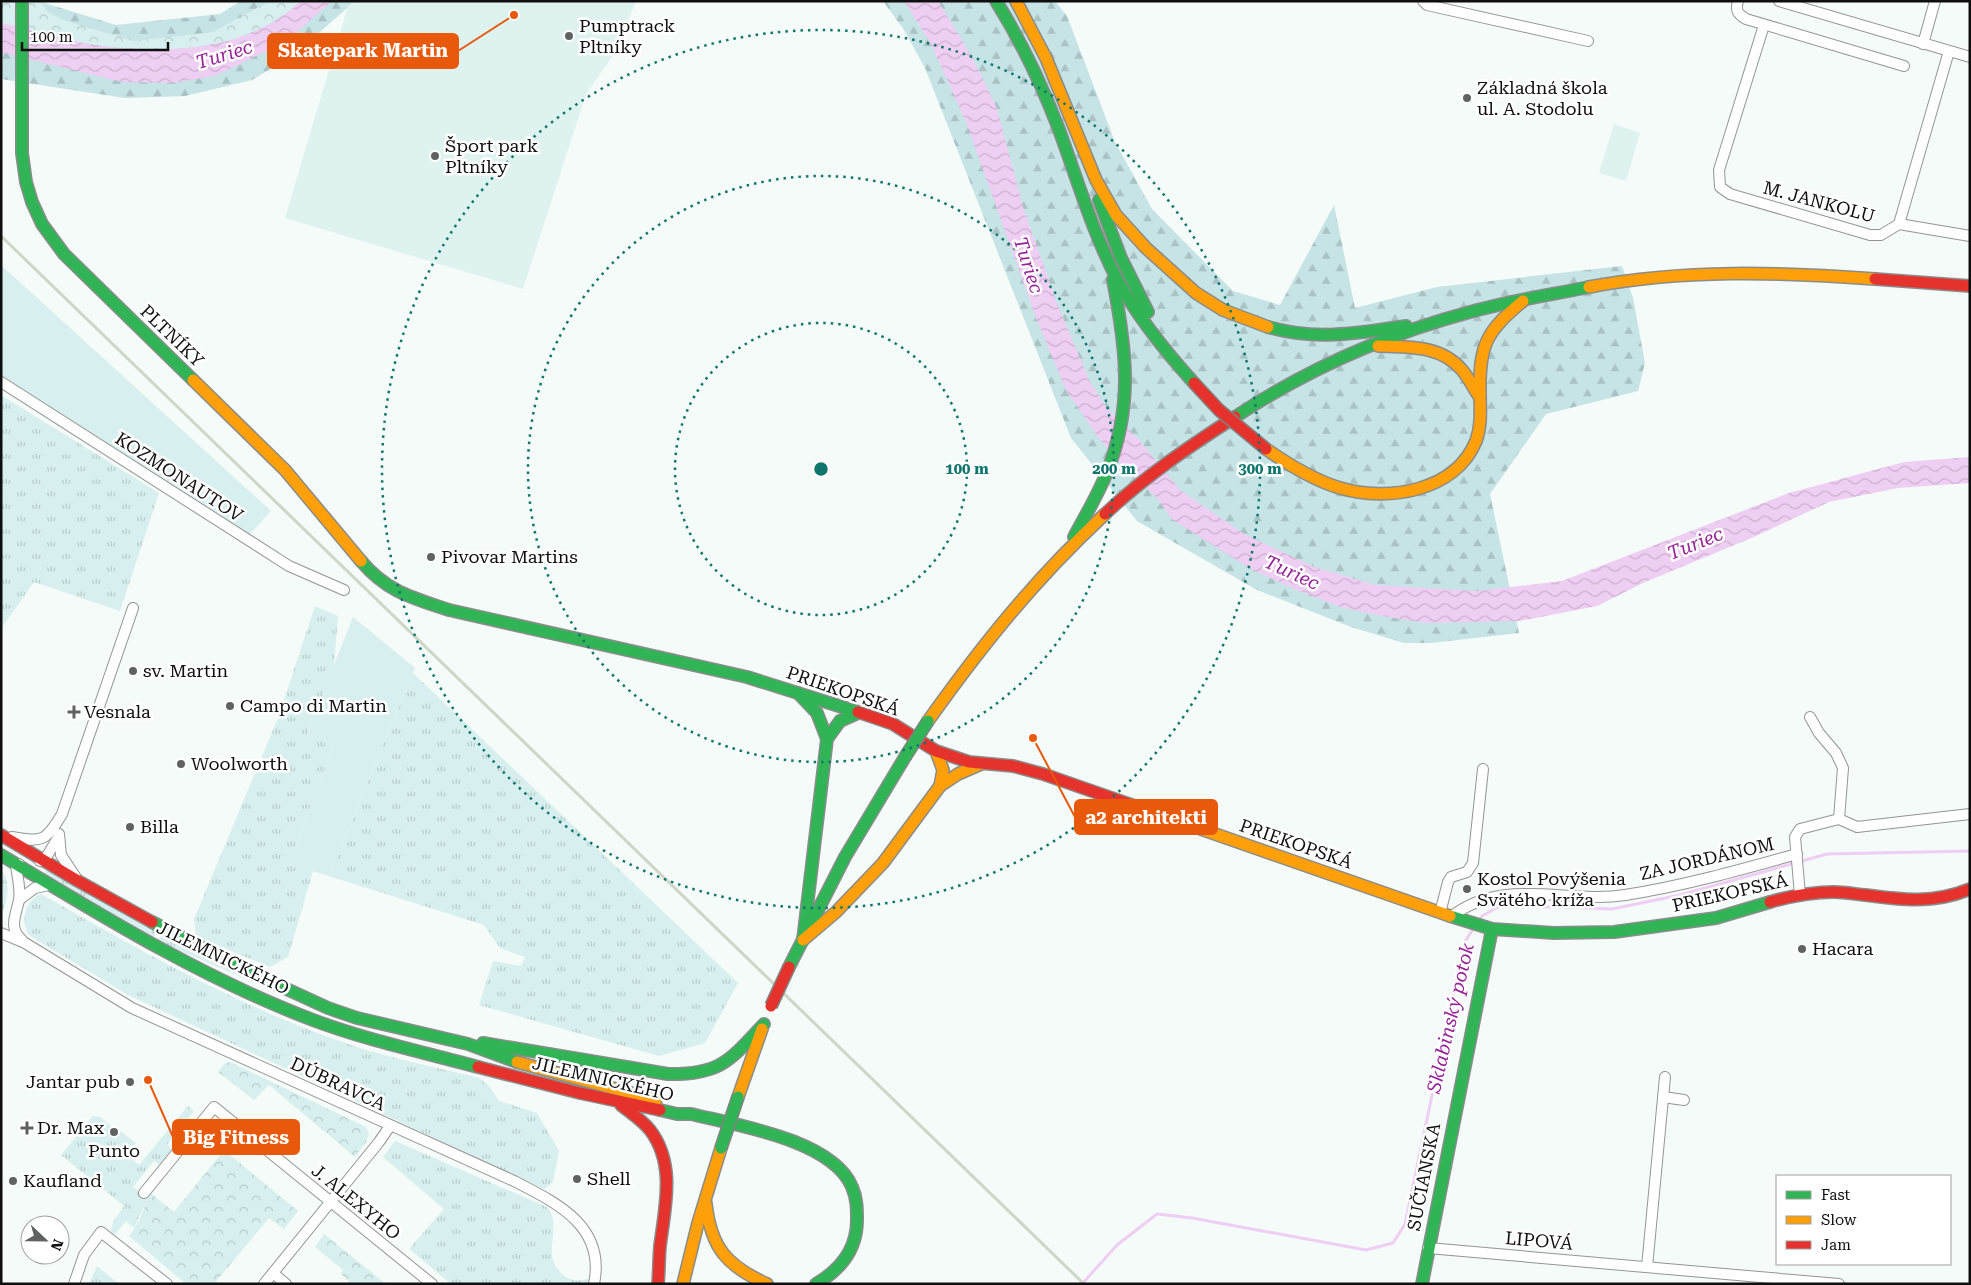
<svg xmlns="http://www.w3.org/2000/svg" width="1971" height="1285" font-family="'Roboto Serif',serif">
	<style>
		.grass { fill: url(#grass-tufts) }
		.forest { fill: url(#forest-firs) }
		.park { fill: url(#park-crowns) }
		.garden { fill: #d7efee }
		.pitch { fill: #def2ef }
		.water { fill: url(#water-waves) }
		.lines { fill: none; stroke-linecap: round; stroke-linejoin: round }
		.stream { stroke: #efcef3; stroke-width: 3 }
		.street-casing { stroke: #939594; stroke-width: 12 }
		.fast-casing { stroke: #898c8b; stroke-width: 14 }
		.slow-casing { stroke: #898c8b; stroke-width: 14 }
		.jam-casing { stroke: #898c8b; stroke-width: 14 }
		.street { stroke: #fefefe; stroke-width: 10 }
		.fast { stroke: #30b455; stroke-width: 11 }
		.slow { stroke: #ff9f0a; stroke-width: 11 }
		.jam { stroke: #e5322d; stroke-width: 11 }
		.rail { stroke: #ced6c7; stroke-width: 3 }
		.fast-bridge-casing { stroke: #808381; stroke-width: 14; stroke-linecap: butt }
		.jam-bridge-casing { stroke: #808381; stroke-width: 14; stroke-linecap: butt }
		.fast-bridge { stroke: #30b455; stroke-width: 11 }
		.jam-bridge { stroke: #e5322d; stroke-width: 11 }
		.ring { fill: none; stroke: #0f766e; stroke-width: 2.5; stroke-dasharray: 2.5 5 }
		.poi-dot { fill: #606261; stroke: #fff; stroke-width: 2 }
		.labels { text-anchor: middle; stroke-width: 5; stroke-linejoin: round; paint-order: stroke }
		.poi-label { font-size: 18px; fill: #0f0f0f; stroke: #fff; text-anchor: start }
		.street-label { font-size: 18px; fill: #0f0f0f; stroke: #fff }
		.water-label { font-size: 19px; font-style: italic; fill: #962397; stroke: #fff }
		.centre { fill: #0f766e; stroke: #fff; stroke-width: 2.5 }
		.ring-label { font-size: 15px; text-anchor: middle; font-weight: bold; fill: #0f766e; stroke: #fff; stroke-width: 5; stroke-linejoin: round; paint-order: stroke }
		.leader { fill: none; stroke: #e8590c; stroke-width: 2 }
		.callout-dot { fill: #e8590c; stroke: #fff; stroke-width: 2 }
		.callout { fill: #e8590c; stroke: #e8590c; stroke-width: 2 }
		.callout-label { font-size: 19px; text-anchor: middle; font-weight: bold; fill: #fff }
	</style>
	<defs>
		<pattern id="grass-tufts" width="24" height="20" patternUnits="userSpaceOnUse" patternTransform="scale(1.25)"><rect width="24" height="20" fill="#d7efee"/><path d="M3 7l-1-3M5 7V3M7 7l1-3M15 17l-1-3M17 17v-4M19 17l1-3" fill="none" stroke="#b7cccb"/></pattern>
		<pattern id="forest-firs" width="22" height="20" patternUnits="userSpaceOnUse" patternTransform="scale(1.25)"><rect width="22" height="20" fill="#c6e3e5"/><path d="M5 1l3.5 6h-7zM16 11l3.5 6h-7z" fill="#a9c2c3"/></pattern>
		<pattern id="park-crowns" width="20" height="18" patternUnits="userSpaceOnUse" patternTransform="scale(1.25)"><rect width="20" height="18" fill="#d7efee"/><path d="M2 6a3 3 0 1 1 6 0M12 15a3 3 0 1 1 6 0" fill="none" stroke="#b7cccb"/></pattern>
		<pattern id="water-waves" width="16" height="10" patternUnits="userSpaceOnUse" patternTransform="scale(1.25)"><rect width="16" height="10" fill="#efcef3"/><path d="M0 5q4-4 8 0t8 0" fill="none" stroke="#ccb0cf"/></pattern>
	</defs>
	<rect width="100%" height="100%" fill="#f5fbf8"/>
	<!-- grass -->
	<g class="grass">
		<path d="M1,395l158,98 -39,118 -86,-29 -33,47z"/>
		<path d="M315,606l23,10 -4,50 -27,68 26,13 -44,117 24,7 -25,86 -18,10 -74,-30 -2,-18 84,-201z"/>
		<path d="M413,673l325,310 -33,60 -46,13 -180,-51 14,-44 28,5 4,-9 -25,-9 -16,-23 -155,-49z"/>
		<path d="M1,869c10,14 7,31 0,46z"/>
		<path d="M50,870l107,61 -4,7 -111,-65z"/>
		<path d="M41,894c100,57 200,114 310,151 41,14 86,22 128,33l10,8 10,15 38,12 22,38 -6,31 -9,7 -416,-194 -98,-59c-11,-13 -5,-36 11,-42z"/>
		<path d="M162,934l116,59 -120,-52z"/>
		<path d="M188,1106l6,5 -27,34 6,5 -13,15 -6,-4 -21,26 15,11 -14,30 -8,-7 -11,13 -4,-2 2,-10 11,-16 -63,-51 32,-39 7,1 11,9 -3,5 7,6 5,-6 16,12 -9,12 12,10z"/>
		<path d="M395,1141l152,66c17,19 -8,49 16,68 9,7 15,6 26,4l-1,5h-137l-42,-35 35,-40 -61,-52z"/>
		<path d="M97,1266l22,18h-30z"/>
	</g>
	<!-- forest -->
	<g class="forest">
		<path d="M1,1h37l78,24 104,-11 21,-13h114l-61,54 -42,25 -67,16 -60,2 -124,-19z"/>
		<path d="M883,1h172l12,15 48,126 37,67 81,82 47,14 54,-100 21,103 82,-21 185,-21 11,32 12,65 -7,28 -92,23 -56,80 29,139 -88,10h-27l-53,-16 -94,-37 -120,-69 -66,-83 -146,-370 -21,-38z"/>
	</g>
	<!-- park -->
	<g class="park">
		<path d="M1,1h39l8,11 15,8 70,21 80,-9 57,-31h31c-54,51 -136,54 -206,44 -32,-5 -63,-15 -94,-22z"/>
		<path d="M230,1062l136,65 3,7 -3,8 -11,15 -86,-72 -15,15 -36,-28 6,-8z"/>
		<path d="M224,1150l74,61 -14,18 -15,-11 -55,66h-28l-57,-48c9,-11 18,-30 19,-45l26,21z"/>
		<path d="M324,1234l62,50h-38l1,-3 -8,-7 2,-4 -28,-23z"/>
	</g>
	<!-- garden -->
	<g class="garden">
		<path d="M1,265l270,246 -23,25 -247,-158z"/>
		<path d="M353,617l62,51 -86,208 -40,-12 44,-117 -26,-13z"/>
	</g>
	<!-- pitch -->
	<g class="pitch">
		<path d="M355,1h281l-22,53 -28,40 -63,195 -238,-71 63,-212z"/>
		<path d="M1614,124l26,9 -14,48 -27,-8z"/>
	</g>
	<!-- water -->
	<g class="water">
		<path d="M301,1h31l-47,41 -23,11 -47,23 -43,7 -50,-1 -121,-30v-29c31,7 62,17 94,22 70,10 152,7 206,-44z"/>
		<path d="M904,1h34c22,35 43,71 59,108l26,98 35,99 32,76 16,25 33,33 41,50 64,44 70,33 61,18 101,6 86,-10 227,-88 115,-31 66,-5v26l-72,5 -69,14 -73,34 -113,47 -46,23 -77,15 -92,2 -41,-6 -47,-10 -48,-19 -41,-19 -78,-49 -17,-23 -29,-27 -29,-33 -32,-47 -30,-72 -70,-196 -35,-78z"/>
	</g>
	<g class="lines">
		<!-- stream -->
		<g class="stream">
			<path d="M1480,919l2,-3 16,-9h67l47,2 68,-14 147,-41 143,-3"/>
			<path d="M1082,1284l35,-39 40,-31 35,4 174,32 27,-7 12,-19 59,-281 9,-14"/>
		</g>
		<defs>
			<g id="street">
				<path d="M1423,1l4,4 161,36"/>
				<path d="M1738,1c-3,10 0,13 8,18l158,47"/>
				<path d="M1779,1l191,56"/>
				<path d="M1764,25l-45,145 1,17 10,7 140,41h11l18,-11 50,-173"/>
				<path d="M1923,44l12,-43"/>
				<path d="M1899,224l71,12"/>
				<path d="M1,382l288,184 55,24"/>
				<path d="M1810,717l9,16 17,20 7,15 -4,51"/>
				<path d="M1839,819l18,8 113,-13"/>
				<path d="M59,834l2,21 14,21"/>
				<path d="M12,837c30,6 34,4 50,-23l71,-206"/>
				<path d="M40,861h4l15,-25"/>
				<path d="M19,864l-3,1c1,10 5,25 3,35 -3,15 -11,28 3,40"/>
				<path d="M1800,895l-5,-58 5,-8 39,-10"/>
				<path d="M20,899l15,-11 14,-3"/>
				<path d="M1440,913l8,-31 3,-5 16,-5 6,-9 10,-94"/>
				<path d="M1451,917c51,-41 116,-13 174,-22 58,-9 115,-25 172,-41"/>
				<path d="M1,933l24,10 107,65 382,173c43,22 92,45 80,103"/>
				<path d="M1663,1097l21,3"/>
				<path d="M144,1193l70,-86 218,177"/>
				<path d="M1428,1248l411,36"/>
				<path d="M1647,1267l18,-190"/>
				<path d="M273,1273l13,11"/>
				<path d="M74,1284l10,-29 17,-23 66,52"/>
				<path d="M264,1284l115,-142 11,-16"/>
			</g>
			<g id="fast">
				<path d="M22,1v152l4,29 6,20 10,22 22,30 129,126"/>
				<path d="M996,1c25,40 45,82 62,126 19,51 34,104 59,152 21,39 48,72 77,104"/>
				<path d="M1099,200l22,58 27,54"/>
				<path d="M1268,327c47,14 92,6 138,-1"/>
				<path d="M1235,417c71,-47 153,-83 235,-105 39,-11 79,-17 119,-25"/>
				<path d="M1074,537c11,-21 24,-42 33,-65 27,-67 19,-124 6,-192"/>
				<path d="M361,561c26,31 52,37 88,49l298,67 111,35"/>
				<path d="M798,693l19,20 10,26"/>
				<path d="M1,855c101,61 201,123 312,165 53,20 110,32 165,47"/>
				<path d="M1450,916l42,13 62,4 60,-1 102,-14 54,-16"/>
				<path d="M152,922l102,52 74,34 29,10 111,26 49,18"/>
				<path d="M803,940l24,-201 13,-18 20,-9"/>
				<path d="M789,967l56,-110 60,-100"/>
				<path d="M483,1043l185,31c53,1 62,-14 96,-50"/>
				<path d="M660,1110l17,4h14c45,11 142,26 161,73 5,11 5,22 5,33 0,29 -17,50 -41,64"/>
				<path d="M1422,1284l70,-355"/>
			</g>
			<g id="slow">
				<path d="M1016,1l30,57 50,122 20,35 30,33 50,45 27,17 45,17"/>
				<path d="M1589,287c95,-18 190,-15 286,-8"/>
				<path d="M1378,346c30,1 63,-1 84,24 7,8 11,18 17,26"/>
				<path d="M193,380l92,90 76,91"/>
				<path d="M1266,449c23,16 47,31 74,39 47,14 115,4 136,-47 6,-16 4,-32 4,-49 -1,-48 7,-61 43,-91"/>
				<path d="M928,721c55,-77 107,-142 177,-207"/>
				<path d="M936,751l7,19 -3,16"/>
				<path d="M1129,804l321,112"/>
				<path d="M803,940l33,-28 47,-49 57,-77 18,-12 23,-10"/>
				<path d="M517,1062l139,38"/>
				<path d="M738,1097l24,-68"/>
				<path d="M706,1204c5,44 21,62 61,80"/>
				<path d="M683,1284l15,-61 23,-75"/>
			</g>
			<g id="jam">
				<path d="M1875,279l95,7"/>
				<path d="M1105,514c39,-37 85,-68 130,-97"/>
				<path d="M858,712l35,12 43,27 33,11 44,4 30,8 86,30"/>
				<path d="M1,835l77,46 74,41"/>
				<path d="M1770,902c21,-6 42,-10 64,-10 10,0 21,2 31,3 38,5 68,9 105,-6"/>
				<path d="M478,1067l102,26 80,17"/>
				<path d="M621,1105c10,8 21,15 29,25 26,34 15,77 10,116 -1,12 -1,25 -2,38"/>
			</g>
		</defs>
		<!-- street casing -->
		<use href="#street" class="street-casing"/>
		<!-- fast casing -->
		<use href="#fast" class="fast-casing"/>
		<!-- slow casing -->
		<use href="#slow" class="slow-casing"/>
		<!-- jam casing -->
		<use href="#jam" class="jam-casing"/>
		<!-- street -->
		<use href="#street" class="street"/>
		<!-- fast -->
		<use href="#fast" class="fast"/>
		<!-- slow -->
		<use href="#slow" class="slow"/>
		<!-- jam -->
		<use href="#jam" class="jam"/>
		<!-- rail -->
		<path class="rail" d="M1,236l1083,1048"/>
		<defs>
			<g id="fast-bridge">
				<path d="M905,757l23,-36"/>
				<path d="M721,1148l17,-51"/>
			</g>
			<g id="jam-bridge">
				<path d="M1194,383l25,27 47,39"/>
				<path d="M771,1006l18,-39"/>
			</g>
		</defs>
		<!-- fast-bridge casing -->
		<use href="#fast-bridge" class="fast-bridge-casing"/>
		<!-- jam-bridge casing -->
		<use href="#jam-bridge" class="jam-bridge-casing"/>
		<!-- fast-bridge -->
		<use href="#fast-bridge" class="fast-bridge"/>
		<!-- jam-bridge -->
		<use href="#jam-bridge" class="jam-bridge"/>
	</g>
	<!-- distance rings -->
	<g class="ring">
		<circle cx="821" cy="469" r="146"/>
		<circle cx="821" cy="469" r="293"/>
		<circle cx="821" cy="469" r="439"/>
	</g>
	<!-- markers -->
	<g class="poi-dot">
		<circle cx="569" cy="36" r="5"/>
		<circle cx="1467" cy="98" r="5"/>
		<circle cx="435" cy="156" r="5"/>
		<circle cx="431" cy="557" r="5"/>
		<circle cx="133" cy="671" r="5"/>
		<circle cx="230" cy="706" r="5"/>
		<path d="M71.5 704.5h5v5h5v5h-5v5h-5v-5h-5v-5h5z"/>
		<circle cx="181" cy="764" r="5"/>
		<circle cx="130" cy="827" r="5"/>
		<circle cx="1467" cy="889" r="5"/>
		<circle cx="1802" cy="949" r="5"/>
		<circle cx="130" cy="1082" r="5"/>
		<path d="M24.5 1120.5h5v5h5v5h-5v5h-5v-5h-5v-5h5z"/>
		<circle cx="114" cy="1132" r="5"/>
		<circle cx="577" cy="1179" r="5"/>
		<circle cx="13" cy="1181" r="5"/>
	</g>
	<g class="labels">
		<!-- poi labels -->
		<g class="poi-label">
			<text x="579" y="32">Pumptrack<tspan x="579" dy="21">Pltníky</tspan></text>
			<text x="1477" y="94">Základná škola<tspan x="1477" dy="21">ul. A. Stodolu</tspan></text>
			<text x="445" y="152">Šport park<tspan x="445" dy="21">Pltníky</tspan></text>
			<text x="441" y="563">Pivovar Martins</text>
			<text x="143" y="677">sv. Martin</text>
			<text x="240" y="712">Campo di Martin</text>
			<text x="84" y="718">Vesnala</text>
			<text x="191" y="770">Woolworth</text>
			<text x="140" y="833">Billa</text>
			<text x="1477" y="885">Kostol Povýšenia<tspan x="1477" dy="21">Svätého kríža</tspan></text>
			<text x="1812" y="955">Hacara</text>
			<text x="120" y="1088" text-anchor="end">Jantar pub</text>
			<text x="37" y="1134">Dr. Max</text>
			<text x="114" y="1157" text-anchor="middle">Punto</text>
			<text x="587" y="1185">Shell</text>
			<text x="23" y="1187">Kaufland</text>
		</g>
		<!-- street labels -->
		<g class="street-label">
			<text transform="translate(1819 202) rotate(15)" y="6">M. JANKOLU</text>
			<text transform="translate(172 336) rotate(44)" y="6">PLTNÍKY</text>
			<text transform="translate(179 477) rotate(33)" y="6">KOZMONAUTOV</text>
			<text transform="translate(843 691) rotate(19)" y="6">PRIEKOPSKÁ</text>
			<text transform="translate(1296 844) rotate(19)" y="6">PRIEKOPSKÁ</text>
			<text transform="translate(1707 859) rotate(-13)" y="6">ZA JORDÁNOM</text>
			<text transform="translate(1730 893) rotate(-13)" y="6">PRIEKOPSKÁ</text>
			<text transform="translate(223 958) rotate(26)" y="6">JILEMNICKÉHO</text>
			<text transform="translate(603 1079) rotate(13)" y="6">JILEMNICKÉHO</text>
			<text transform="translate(338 1084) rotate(25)" y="6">DÚBRAVCA</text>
			<text transform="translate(1424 1177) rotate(-79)" y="6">SUČIANSKA</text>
			<text transform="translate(356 1202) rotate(39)" y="6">J. ALEXYHO</text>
			<text transform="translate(1539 1241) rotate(5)" y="6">LIPOVÁ</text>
		</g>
		<!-- water labels -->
		<g class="water-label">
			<text transform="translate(224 54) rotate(-17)" y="7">Turiec</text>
			<text transform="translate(1029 265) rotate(72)" y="7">Turiec</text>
			<text transform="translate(1695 543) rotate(-22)" y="7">Turiec</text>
			<text transform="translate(1292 572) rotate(24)" y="7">Turiec</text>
			<text transform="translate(1450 1018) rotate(-77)" y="7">Sklabinský potok</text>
		</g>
	</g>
	<circle cx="821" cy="469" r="8" class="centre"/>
	<g class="ring-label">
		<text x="967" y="474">100 m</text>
		<text x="1114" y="474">200 m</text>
		<text x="1260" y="474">300 m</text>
	</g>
	<!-- callouts -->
	<path class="leader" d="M514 15L458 51M1033 738L1075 817M148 1080L173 1137"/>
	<g class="callout-dot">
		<circle cx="514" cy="15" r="5"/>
		<circle cx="1033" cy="738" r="5"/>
		<circle cx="148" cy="1080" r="5"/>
	</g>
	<g class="callout">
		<rect x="268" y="34" width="190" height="34" rx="5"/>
		<rect x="1075" y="800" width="142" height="34" rx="5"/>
		<rect x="173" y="1120" width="126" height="34" rx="5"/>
	</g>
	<g class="callout-label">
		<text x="363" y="57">Skatepark Martin</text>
		<text x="1146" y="824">a2 architekti</text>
		<text x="236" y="1144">Big Fitness</text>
	</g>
	<!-- border -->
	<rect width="1971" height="1285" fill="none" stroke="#0f0f0f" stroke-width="5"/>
	<!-- legend -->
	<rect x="1776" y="1175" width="175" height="90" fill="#ffffff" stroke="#9f9f9f"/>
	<rect x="1786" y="1191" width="25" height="8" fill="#30b455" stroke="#9f9f9f"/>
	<text x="1821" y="1200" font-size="15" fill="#0f0f0f">Fast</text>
	<rect x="1786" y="1216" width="25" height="8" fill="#ff9f0a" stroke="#9f9f9f"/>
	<text x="1821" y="1225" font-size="15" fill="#0f0f0f">Slow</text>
	<rect x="1786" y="1241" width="25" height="8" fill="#e5322d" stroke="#9f9f9f"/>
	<text x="1821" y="1250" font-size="15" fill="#0f0f0f">Jam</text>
	<!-- north arrow -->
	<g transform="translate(45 1240) rotate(112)"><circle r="24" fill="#ffffff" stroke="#9f9f9f"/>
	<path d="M0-4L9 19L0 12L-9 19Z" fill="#606261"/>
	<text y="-8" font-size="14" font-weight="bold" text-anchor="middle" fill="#0f0f0f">N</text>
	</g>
	<!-- scale -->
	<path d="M22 42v8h146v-8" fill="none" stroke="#0f0f0f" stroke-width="2.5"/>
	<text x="30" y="42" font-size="15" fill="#0f0f0f" stroke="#ffffff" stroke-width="4" paint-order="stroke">100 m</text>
</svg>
